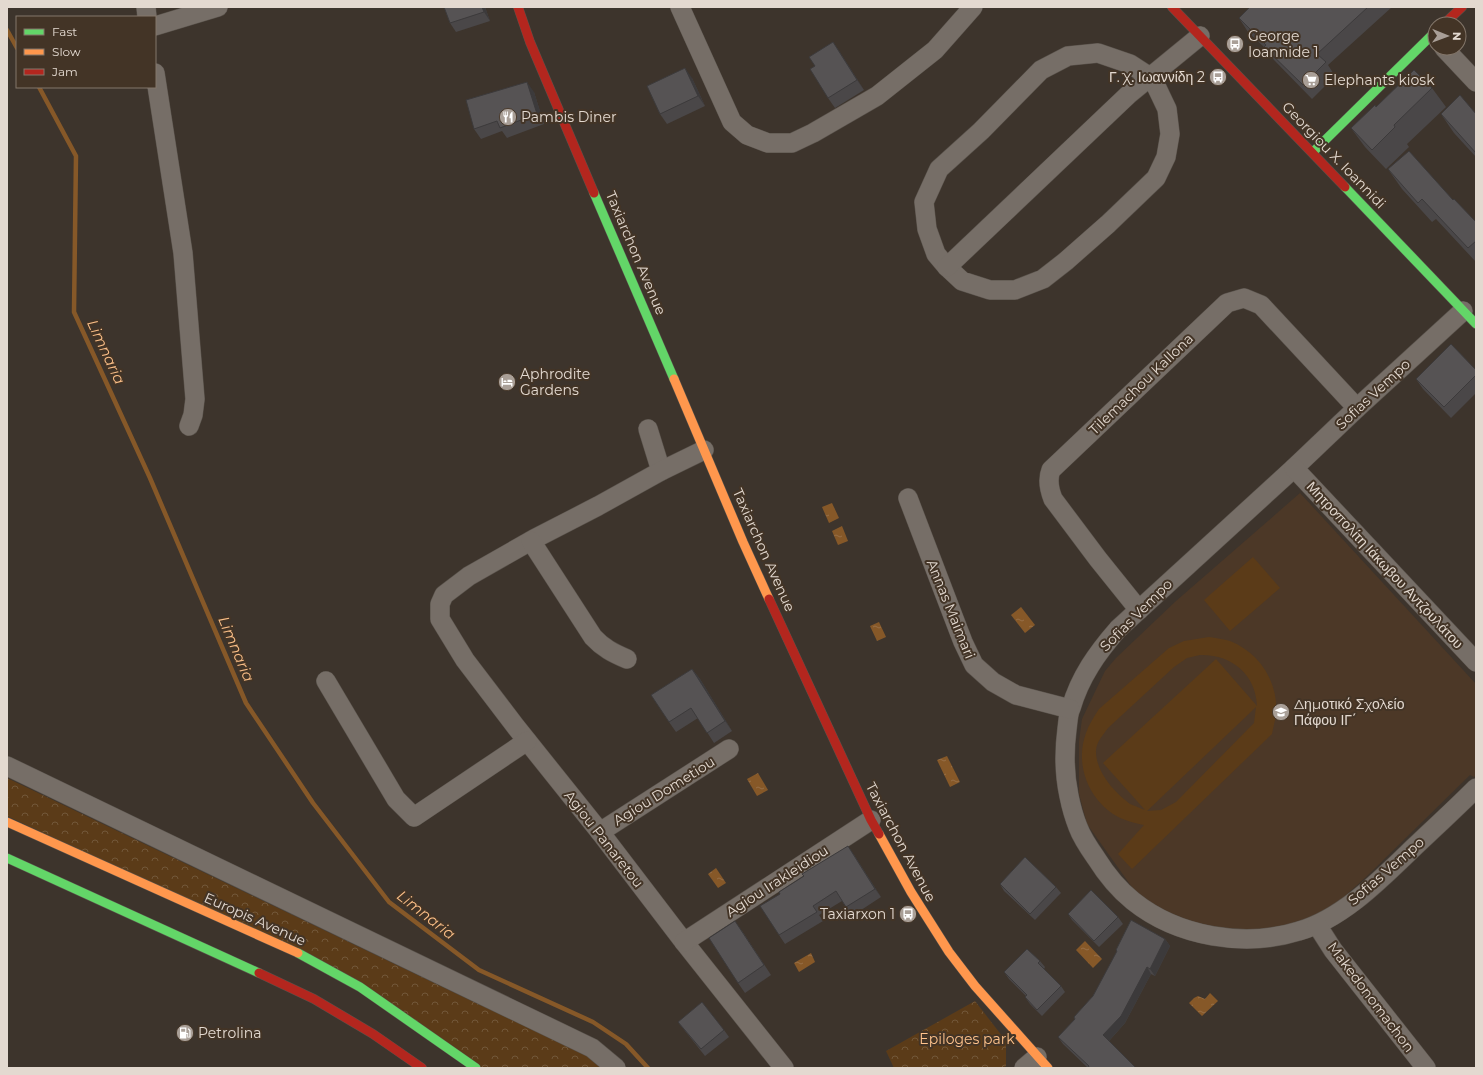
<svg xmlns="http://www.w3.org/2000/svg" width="1483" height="1075" font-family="Montserrat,sans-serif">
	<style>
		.built { fill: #4c3827 }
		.park { fill: url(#park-crowns) }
		.garden { fill: #5b3b18; fill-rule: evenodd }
		.water { fill: url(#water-ripples) }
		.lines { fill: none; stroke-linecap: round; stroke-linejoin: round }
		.stream { stroke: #865828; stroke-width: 4.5 }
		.street-casing { stroke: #59524b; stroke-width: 20 }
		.fast-casing { stroke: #59524b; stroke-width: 10 }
		.slow-casing { stroke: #59524b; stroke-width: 10 }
		.jam-casing { stroke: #59524b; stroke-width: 10 }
		.street { stroke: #766e67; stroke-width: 19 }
		.fast { stroke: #63d668; stroke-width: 9 }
		.slow { stroke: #ff974d; stroke-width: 9 }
		.jam { stroke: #b3261e; stroke-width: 9 }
		.wall { fill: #4a4748 }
		.shaded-wall { fill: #3c3a3b }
		.building { fill: #565354; stroke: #3c3a3b }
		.labels { text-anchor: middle; stroke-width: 4; stroke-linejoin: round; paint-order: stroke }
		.poi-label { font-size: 14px; fill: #e3d9d0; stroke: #433426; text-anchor: start }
		.street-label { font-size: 14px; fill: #e3d9d0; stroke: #433426 }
		.park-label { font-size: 14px; fill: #ffc38c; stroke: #433426 }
		.water-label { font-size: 15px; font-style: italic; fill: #fabe87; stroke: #433426 }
	</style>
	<defs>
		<pattern id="park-crowns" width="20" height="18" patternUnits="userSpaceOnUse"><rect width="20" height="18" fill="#5b3b18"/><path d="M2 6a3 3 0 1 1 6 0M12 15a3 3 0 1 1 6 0" fill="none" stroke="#725739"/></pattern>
		<pattern id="water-ripples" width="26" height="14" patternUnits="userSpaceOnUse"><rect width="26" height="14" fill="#865828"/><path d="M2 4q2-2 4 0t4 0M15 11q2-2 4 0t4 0" fill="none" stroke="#976f46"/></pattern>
	</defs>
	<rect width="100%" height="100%" fill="#3d342c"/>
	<!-- built -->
	<path class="built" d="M1300,493l176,191v91l-2,2 -4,-2 -104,102 -31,28 -18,12 -20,6 -33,7 -39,-1 -35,-8 -41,-17 -15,-14 -47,-66 -8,-30v-53l3,-22 23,-48 11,-13 60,-57z"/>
	<!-- park -->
	<g class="park">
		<path d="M7,778l471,226 116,50 13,14h-129l-122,-88 -349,-164z"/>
		<path d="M975,1001l31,40v25l-3,2h-109l-8,-17z"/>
	</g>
	<!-- garden -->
	<g class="garden">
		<path d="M1253,557l27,31 -50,43 -26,-31z"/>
		<path d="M1209,637c6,1 15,2 21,4 30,12 49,42 46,74 -1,6 -3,13 -4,19l-140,135 -14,-15 26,-29c-10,-2 -22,-5 -31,-11 -26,-18 -38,-51 -27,-81 3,-9 8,-16 13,-24l70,-61 15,-7zM1200,655c31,-1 56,19 57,51l-41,-47 -113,104 42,47c-5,-2 -10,-4 -15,-6 -16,-12 -35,-33 -34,-54 1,-9 7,-15 12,-22l66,-61 13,-9zM1256,707l-2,16 -78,79 -15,8 -14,1z"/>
	</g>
	<!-- water -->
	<g class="water">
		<path d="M832,503l7,15 -10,5 -7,-16z"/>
		<path d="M842,526l6,15 -10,4 -6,-14z"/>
		<path d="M1021,607l14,18 -10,8 -14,-18z"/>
		<path d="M879,622l7,15 -9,4 -7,-15z"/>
		<path d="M947,756l13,26 -10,5 -13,-27z"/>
		<path d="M758,773l10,17 -11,6 -10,-17z"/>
		<path d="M716,868l10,15 -8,5 -10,-14z"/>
		<path d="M1085,941l17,18 -9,9 -17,-18z"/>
		<path d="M811,953l4,9 -16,10 -5,-9z"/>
		<path d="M1210,993l8,8 -16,15 -13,-13 5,-5 4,-2 7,3z"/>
	</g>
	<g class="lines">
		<!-- stream -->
		<g class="stream">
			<path d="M7,30l10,18"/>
			<path d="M39,87l37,69 -2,156 76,166 96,225 67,100 76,99 90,68 114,52 33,22 22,24"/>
		</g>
		<defs>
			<g id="street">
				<path d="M146,7l1,10"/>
				<path d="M680,7l52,115 15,13 21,8h24l21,-10 64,-37 58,-46 38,-43"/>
				<path d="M155,26l63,-19"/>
				<path d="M1444,48l32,34"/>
				<path d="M1098,53l32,11 20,13 7,11 10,21 3,25 -4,23 -10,21 -48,46 -42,37 -23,18 -28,11h-25l-28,-9 -15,-14 -11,-13 -9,-25 -3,-27 15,-33 42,-38 60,-61 27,-14z"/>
				<path d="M155,73l28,180 12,146 -2,16 -4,11"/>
				<path d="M947,267l181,-172 72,-59"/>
				<path d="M1463,311l-106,97 -63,60 -176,161c-21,24 -38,48 -47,79 -3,6 -3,14 -4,21 -3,23 -3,44 2,67 2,10 5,21 9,31 4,11 11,21 18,31 10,16 22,31 37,43 45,36 112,47 166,30 42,-12 79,-49 110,-79 22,-21 45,-42 67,-64"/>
				<path d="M648,429l13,42"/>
				<path d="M704,450l-43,21 -63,35 -64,33 -65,37 -25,19 -4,9v15l25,41 51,67 84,105 84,110 100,126"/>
				<path d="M1294,468l182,194"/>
				<path d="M908,498l55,144 11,23 19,17 23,13 54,14"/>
				<path d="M531,541l62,96c10,11 20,16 34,22"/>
				<path d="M1139,610l-41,-51 -45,-60c-4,-10 -6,-19 -2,-29l176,-167 17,-5 17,7 96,103"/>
				<path d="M326,681l70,118 18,18 113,-76"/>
				<path d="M7,766l585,282 24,20"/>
				<path d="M600,832l129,-83"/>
				<path d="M1317,925l16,25 93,118"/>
				<path d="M684,942l187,-122"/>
				<path d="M1024,1068l13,-11"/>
			</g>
			<g id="fast">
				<path d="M1313,152l122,-120"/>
				<path d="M1345,187l131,137"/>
				<path d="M594,193l80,186"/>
				<path d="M7,858l252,115"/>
				<path d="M298,953l62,34 116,81"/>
			</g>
			<g id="slow">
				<path d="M674,379l69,163 26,57"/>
				<path d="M7,822l291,131"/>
				<path d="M879,834l32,58 38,60 26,34 73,82"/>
			</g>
			<g id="jam">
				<path d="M518,7l12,35 64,151"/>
				<path d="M1172,7l173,180"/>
				<path d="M1444,24l18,-17"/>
				<path d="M769,599l102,221 8,14"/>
				<path d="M259,973l55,26 59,35 49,34"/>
			</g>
		</defs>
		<!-- street casing -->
		<use href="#street" class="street-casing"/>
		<!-- fast casing -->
		<use href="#fast" class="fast-casing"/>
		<!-- slow casing -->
		<use href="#slow" class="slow-casing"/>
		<!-- jam casing -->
		<use href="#jam" class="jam-casing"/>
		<!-- street -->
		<use href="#street" class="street"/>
		<!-- fast -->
		<use href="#fast" class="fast"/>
		<!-- slow -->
		<use href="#slow" class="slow"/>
		<!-- jam -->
		<use href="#jam" class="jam"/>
	</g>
	<!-- wall -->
	<g class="wall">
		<path d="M444,7h41l5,14 -34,11 -6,-9z"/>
		<path d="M1250,7h142l-64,58 7,11 -23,23 -38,-39 -9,-12 -17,-16 -9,-14z"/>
		<path d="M833,42l31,48 -29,18 -7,-10 -13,-32z"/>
		<path d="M692,78l13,28 -38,18 -7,-10z"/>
		<path d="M1432,88l14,19 -39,37 2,3 -23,22 -21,-22 -14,-19 25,-21z"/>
		<path d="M534,92l10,32 -37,14 -5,-7 -21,8 -7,-10z"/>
		<path d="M1441,114h35v43l-22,-24z"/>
		<path d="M1388,169l65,31 23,22v40l-40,-43 -4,3 -30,-33z"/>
		<path d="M1476,370v23l-25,25 -28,-29 -7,-10z"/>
		<path d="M692,669l8,10 32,52 -18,12 -16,-25 -22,14 -7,-10z"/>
		<path d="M854,855l27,42 -29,19 -10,-15 -23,14 4,6 -38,23 -6,-9 1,-41z"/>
		<path d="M1000,884l56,3 5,6 -26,27 -31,-29z"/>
		<path d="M1068,914l50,3 5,7 -24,23 -27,-27z"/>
		<path d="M742,931l29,44 -26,18 -7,-10z"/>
		<path d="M1165,939l5,7 -15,30 -4,-2 -26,49 -16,18 -21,27 -25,-24 -5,-7 17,-17 -1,-3 19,-21 24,-44 -1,-2z"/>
		<path d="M1040,961l5,6 -1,2 17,17 4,6 -23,24 -12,-12 -5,-7 1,-1 -17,-17 -5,-7z"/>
		<path d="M678,1022l46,8 5,7 -24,19z"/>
	</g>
	<!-- shaded-wall -->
	<g class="shaded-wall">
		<path d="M482,7h3l5,14 -6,-9z"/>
		<path d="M833,42l7,10 24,38 -7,-10z"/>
		<path d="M685,68l7,10 13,28 -7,-10z"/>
		<path d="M527,82l7,10 10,32 -7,-10z"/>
		<path d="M692,669l8,10 32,52 -7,-10z"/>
		<path d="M848,846l6,9 27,42 -6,-8z"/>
		<path d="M1165,939l5,7 -15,30 -5,-7z"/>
		<path d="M1147,967l4,7 -26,49 -17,19 -5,-7z"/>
	</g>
	<!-- building -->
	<g class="building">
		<path d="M444,7h38l2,5 -34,11z"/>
		<path d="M1250,7h118l-51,47 9,8 -23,23 -39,-38 2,-2 -27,-27z"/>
		<path d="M833,42l24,38 -29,18 -18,-29 5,-3 -6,-9z"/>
		<path d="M685,68l13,28 -38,18 -13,-28z"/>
		<path d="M1414,70l18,18 -38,37 1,2 -23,23 -21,-22 24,-23 1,2z"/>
		<path d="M527,82l10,32 -37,14 -3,-7 -23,8 -8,-29z"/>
		<path d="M1460,95l16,19v39l-35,-39z"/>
		<path d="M1409,151l44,49 1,-1 22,23v19l-8,7 -46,-49 -4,4 -30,-34z"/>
		<path d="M1451,344l25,26v5l-32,32 -28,-28z"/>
		<path d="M692,669l33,52 -18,12 -16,-25 -22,14 -18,-27z"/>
		<path d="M848,846l27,43 -29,18 -10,-16 -23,15 4,6 -38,23 -19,-29 20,-12 -1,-2 25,-16 -2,-2z"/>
		<path d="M1025,857l31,30 -26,27 -30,-30z"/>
		<path d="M1091,890l27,27 -24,24 -26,-27z"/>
		<path d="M1131,920l34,19 -15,30 -3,-2 -26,49 -18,19 33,33h-48l1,-2 -31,-29 17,-18 -1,-2 19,-21 24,-45 -1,-1z"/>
		<path d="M735,921l29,44 -26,18 -29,-45z"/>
		<path d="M1027,949l13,12 -2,2 23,23 -24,24 -12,-13 2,-2 -23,-23z"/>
		<path d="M702,1002l22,28 -23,19 -23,-27z"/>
	</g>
	<!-- icons -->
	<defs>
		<symbol id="bus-disc" viewBox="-11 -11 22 22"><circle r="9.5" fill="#a99f97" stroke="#433426"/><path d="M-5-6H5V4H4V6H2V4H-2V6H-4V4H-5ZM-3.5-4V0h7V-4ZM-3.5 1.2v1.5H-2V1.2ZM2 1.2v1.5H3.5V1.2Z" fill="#fff"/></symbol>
		<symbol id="supermarket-disc" viewBox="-11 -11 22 22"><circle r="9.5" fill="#a99f97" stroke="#433426"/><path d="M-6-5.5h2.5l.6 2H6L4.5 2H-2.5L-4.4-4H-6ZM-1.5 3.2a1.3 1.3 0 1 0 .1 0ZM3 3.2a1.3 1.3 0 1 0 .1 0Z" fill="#fff"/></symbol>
		<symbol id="restaurant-disc" viewBox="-11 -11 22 22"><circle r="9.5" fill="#a99f97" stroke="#433426"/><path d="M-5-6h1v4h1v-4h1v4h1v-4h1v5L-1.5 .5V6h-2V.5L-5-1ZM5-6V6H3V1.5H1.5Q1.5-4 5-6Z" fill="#fff"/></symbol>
		<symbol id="hotel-disc" viewBox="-11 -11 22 22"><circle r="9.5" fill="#a99f97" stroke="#433426"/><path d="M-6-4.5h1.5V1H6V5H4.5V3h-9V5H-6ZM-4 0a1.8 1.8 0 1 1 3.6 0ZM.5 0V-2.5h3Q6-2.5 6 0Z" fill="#fff"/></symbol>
		<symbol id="school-disc" viewBox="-11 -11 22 22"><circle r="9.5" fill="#a99f97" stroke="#433426"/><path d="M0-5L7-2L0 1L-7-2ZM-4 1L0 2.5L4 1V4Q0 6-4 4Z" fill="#fff"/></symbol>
		<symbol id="fuel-disc" viewBox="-11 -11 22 22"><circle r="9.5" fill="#a99f97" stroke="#433426"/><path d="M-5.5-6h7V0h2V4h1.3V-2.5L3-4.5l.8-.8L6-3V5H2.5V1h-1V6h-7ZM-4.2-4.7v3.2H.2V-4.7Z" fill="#fff"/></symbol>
	</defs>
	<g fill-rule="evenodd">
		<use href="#bus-disc" x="1225" y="34" width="20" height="20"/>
		<use href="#bus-disc" x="1208" y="67" width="20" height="20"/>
		<use href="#supermarket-disc" x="1301" y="70" width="20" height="20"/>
		<use href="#restaurant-disc" x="498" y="107" width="20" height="20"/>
		<use href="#hotel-disc" x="497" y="372" width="20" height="20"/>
		<use href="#school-disc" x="1271" y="702" width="20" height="20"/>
		<use href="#bus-disc" x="898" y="904" width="20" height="20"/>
		<use href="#fuel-disc" x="175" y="1023" width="20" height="20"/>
	</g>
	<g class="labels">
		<!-- poi labels -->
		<g class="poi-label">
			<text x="1248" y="41">George<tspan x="1248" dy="16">Ioannide 1</tspan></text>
			<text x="1205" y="82" text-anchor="end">Γ. Χ. Ιωαννίδη 2</text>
			<text x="1324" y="85">Elephants kiosk</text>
			<text x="521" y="122">Pambis Diner</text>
			<text x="520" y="379">Aphrodite<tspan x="520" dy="16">Gardens</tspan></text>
			<text x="1294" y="709">Δημοτικό Σχολείο<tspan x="1294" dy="16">Πάφου ΙΓ΄</tspan></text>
			<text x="895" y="919" text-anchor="end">Taxiarxon 1</text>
			<text x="198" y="1038">Petrolina</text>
		</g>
		<!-- street labels -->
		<g class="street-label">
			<text transform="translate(1334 155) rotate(46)" y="5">Georgiou X. Ioannidi</text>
			<text transform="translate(636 253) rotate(67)" y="5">Taxiarchon Avenue</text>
			<text transform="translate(1141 384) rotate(-44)" y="5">Tilemachou Kallona</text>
			<text transform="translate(1373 394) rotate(-43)" y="5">Sofias Vempo</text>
			<text transform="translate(764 550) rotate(66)" y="5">Taxiarchon Avenue</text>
			<text transform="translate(1385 565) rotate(47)" y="5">Μητροπολίτη Ιάκωβου Αντζουλάτου</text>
			<text transform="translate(951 609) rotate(68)" y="5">Annas Maimari</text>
			<text transform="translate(1136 615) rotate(-45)" y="5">Sofias Vempo</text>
			<text transform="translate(664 791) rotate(-32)" y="5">Agiou Dometiou</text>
			<text transform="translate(604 839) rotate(52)" y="5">Agiou Panaretou</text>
			<text transform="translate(901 842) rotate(62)" y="5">Taxiarchon Avenue</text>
			<text transform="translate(1386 871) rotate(-41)" y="5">Sofias Vempo</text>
			<text transform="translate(777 881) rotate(-33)" y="5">Agiou Irakleidiou</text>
			<text transform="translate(255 919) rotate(24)" y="5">Europis Avenue</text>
			<text transform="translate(1371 997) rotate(53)" y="5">Makedonomachon</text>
		</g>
		<!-- park labels -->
		<g class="park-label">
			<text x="967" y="1044">Epiloges park</text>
		</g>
		<!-- water labels -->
		<g class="water-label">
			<text transform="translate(106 352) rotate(65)" y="5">Limnaria</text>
			<text transform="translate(236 649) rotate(67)" y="5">Limnaria</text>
			<text transform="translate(426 915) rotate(38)" y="5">Limnaria</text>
		</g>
	</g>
	<!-- border -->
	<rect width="1483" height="1075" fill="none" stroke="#e3d9d0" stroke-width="16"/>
	<!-- legend -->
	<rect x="16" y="16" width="140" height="72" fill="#433426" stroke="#83766a"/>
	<rect x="24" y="29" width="20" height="6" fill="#63d668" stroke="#83766a"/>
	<text x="52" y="36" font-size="12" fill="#e3d9d0">Fast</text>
	<rect x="24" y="49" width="20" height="6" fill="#ff974d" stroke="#83766a"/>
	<text x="52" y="56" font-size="12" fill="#e3d9d0">Slow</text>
	<rect x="24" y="69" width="20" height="6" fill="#b3261e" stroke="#83766a"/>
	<text x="52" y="76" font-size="12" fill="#e3d9d0">Jam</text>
	<!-- north arrow -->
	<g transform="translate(1447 36) rotate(91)"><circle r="19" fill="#433426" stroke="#83766a"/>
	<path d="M0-3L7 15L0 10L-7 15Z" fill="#a99f97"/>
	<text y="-6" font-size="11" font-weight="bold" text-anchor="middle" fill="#e3d9d0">N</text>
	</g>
</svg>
